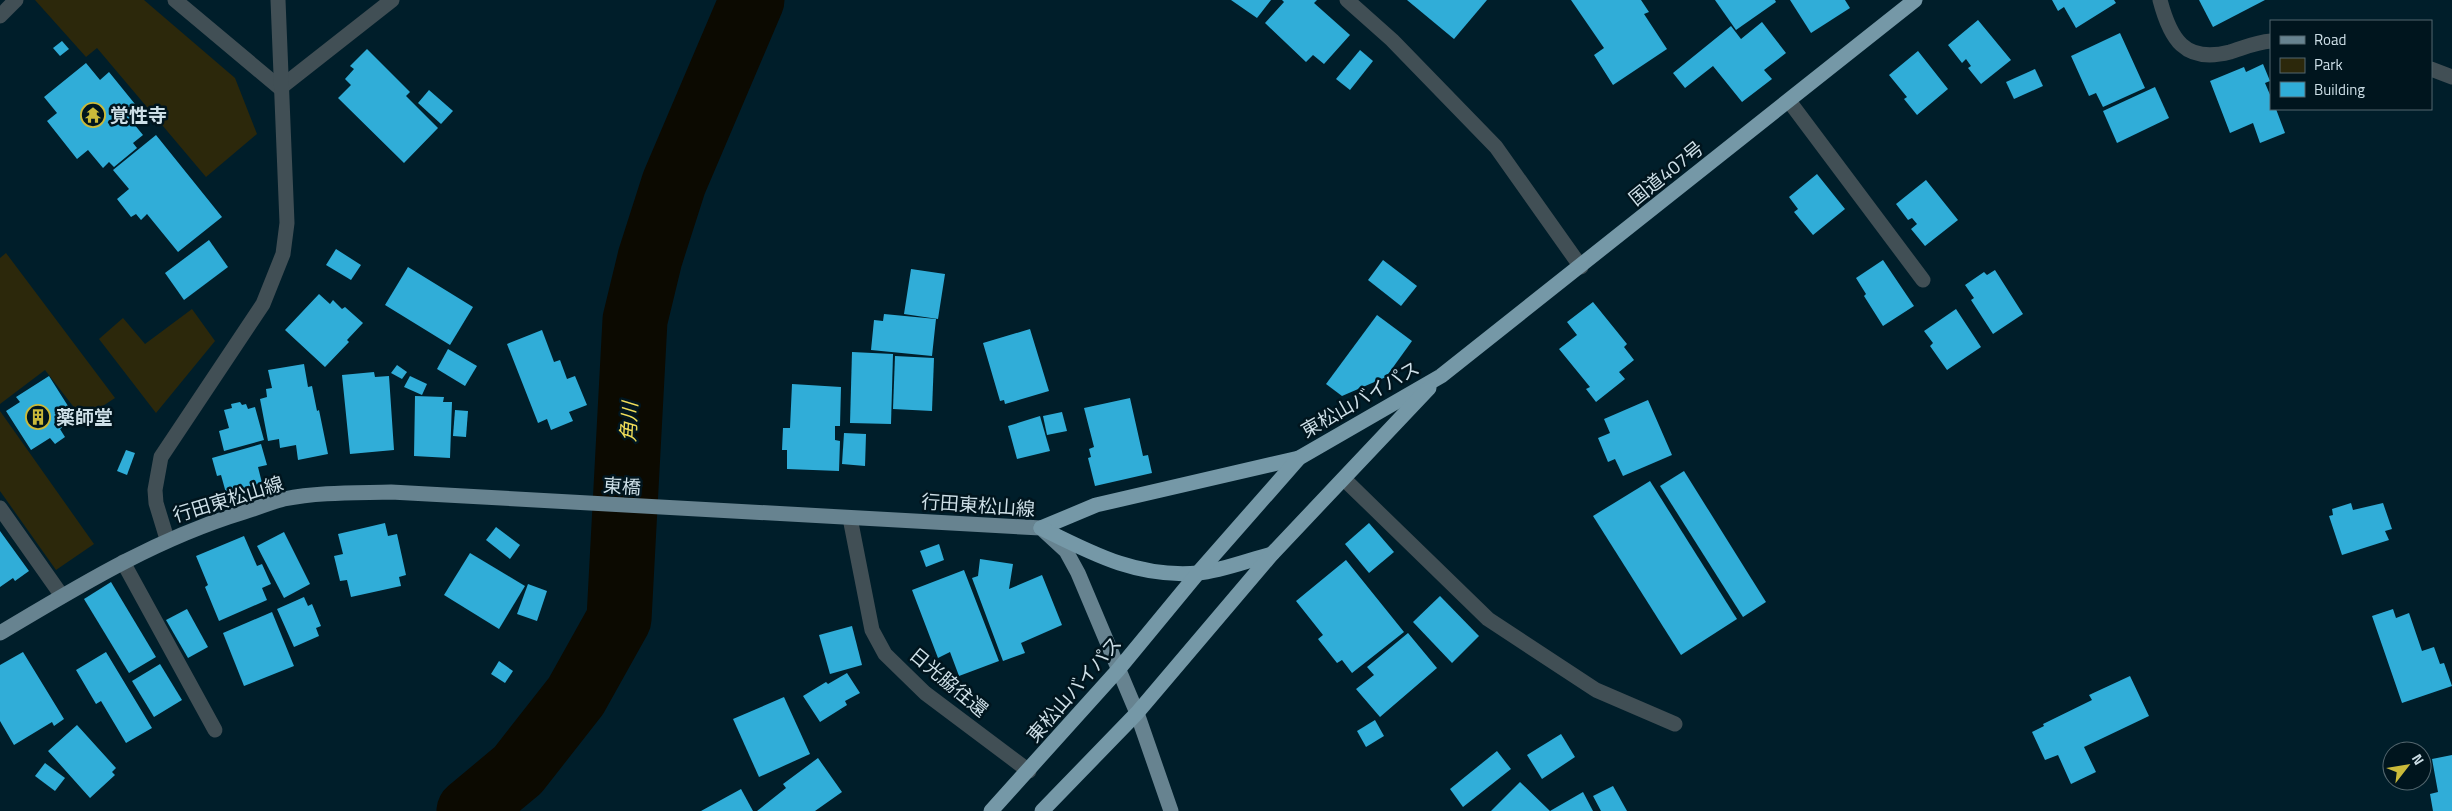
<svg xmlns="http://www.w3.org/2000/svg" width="2452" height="811" font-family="'Titillium Web','Noto Sans JP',sans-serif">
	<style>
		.green { fill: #2c280b }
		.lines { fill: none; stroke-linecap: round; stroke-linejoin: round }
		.river { stroke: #0c0a01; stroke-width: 65 }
		.building { fill: #30add8 }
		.minor { stroke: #414f55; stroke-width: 15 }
		.major { stroke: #678390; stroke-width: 15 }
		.highway { stroke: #7598a7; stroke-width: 15 }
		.labels { text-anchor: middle; stroke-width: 5; stroke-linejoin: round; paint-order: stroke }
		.poi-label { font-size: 19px; font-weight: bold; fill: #cddfe7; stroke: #00151e; text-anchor: start }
		.street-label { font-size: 19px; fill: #cddfe7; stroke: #00151e }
		.water-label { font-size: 20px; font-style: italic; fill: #efdd59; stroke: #00151e }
	</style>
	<rect width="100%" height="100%" fill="#001e2a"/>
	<!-- green -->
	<g class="green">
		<path d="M35,0h109l91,78 22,56 -51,43 -109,-129 -11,9z"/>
		<path d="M6,253l109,145 -32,21 -38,-49 -45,34v-146z"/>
		<path d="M192,309l23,32 -59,72 -57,-74 24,-21 22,26z"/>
		<path d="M0,411l94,133 -38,26 -56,-79z"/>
	</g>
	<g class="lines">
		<!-- river -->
		<path class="river" d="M469,811l49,-41 58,-74 43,-77 16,-299 15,-62 24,-75 78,-183"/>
	</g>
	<!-- building -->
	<g class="building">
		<path d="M1231,0h40l-14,18z"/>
		<path d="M1282,0h35l-3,3 36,32 -26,29 -11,-9 -7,7 -41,-39 19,-21z"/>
		<path d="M1407,0h80l-33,39z"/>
		<path d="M1571,0h70l8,12 -5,2 23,35 -54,36 -19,-30 10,-7z"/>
		<path d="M1715,0h60l1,2 -40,28z"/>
		<path d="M1790,0h55l5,8 -39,25z"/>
		<path d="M2052,0h62l2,3 -40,25 -12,-21 -6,4z"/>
		<path d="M2199,0h66l-52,27z"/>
		<path d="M1978,20l33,40 -30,24 -13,-16 3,-2 -5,-7 -4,4 -14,-18z"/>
		<path d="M1762,22l24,31 -22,17 8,9 -30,23 -29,-36 -28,22 -12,-15 58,-47 10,13z"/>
		<path d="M2120,33l25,55 -42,19 -7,-14 -7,3 -18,-40z"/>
		<path d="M62,41l7,8 -9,7 -7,-8z"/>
		<path d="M367,49l43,43 -4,4 32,32 -34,35 -66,-65 13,-13 -6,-6 9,-10 -4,-3z"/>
		<path d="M1360,50l13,11 -23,29 -14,-11z"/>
		<path d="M1918,51l30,38 -31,26 -13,-16 3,-2 -18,-22z"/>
		<path d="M86,63l14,17 9,-8 30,37 -10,9 14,17 -10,8 4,5 -23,19 -5,-5 -6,6 -15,-18 -11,9 -30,-38 10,-8 -13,-16z"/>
		<path d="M2263,64l7,17 -5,2 6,14v12h5l9,24 -25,10 -7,-20 -23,10 -20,-52 34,-14 2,5z"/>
		<path d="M2035,69l8,17 -29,13 -8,-17z"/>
		<path d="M2155,87l14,31 -52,25 -14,-32z"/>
		<path d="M429,90l24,21 -12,13 -23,-21z"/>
		<path d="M156,135l66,82 -44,35 -31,-38 -6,6 -5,-6 -5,3 -14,-18 12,-10 -16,-19z"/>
		<path d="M1817,174l28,35 -32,26 -19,-23 4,-3 -9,-12z"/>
		<path d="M1926,180l32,40 -33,26 -14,-17 6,-5 -5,-6 -4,2 -12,-16z"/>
		<path d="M209,240l19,27 -44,33 -19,-27z"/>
		<path d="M336,249l25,16 -10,15 -25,-15z"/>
		<path d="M1383,260l34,26 -16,20 -33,-26z"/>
		<path d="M1883,260l31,46 -31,20 -19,-30 2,-2 -10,-16z"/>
		<path d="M408,267l65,40 -23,38 -65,-40z"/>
		<path d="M911,269l34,5 -7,45 -34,-5z"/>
		<path d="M1995,270l28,44 -30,20 -22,-34 3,-2 -9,-13 19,-13 3,3z"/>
		<path d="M319,294l11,10 3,-4 9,9 3,-2 18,16 -16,17 2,2 -24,25 -40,-37z"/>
		<path d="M1593,302l34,42 -3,3 10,13 -15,12 6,7 -29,23 -10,-13 4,-2 -31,-38 18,-14 -10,-13z"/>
		<path d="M1956,309l25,38 -34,23 -17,-24 3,-3 -9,-12z"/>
		<path d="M884,314l52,5 -4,37 -61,-6 3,-30 9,1z"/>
		<path d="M1377,315l35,26 -26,36 -44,19 -16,-12z"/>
		<path d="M1030,329l19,62 -44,13 -1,-4 -4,1 -17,-58z"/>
		<path d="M542,330l12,32 6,-2 7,19 8,-3 12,29 -18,7 4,9 -22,9 -4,-11 -9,4 -31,-79z"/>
		<path d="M448,349l29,17 -12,20 -28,-17z"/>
		<path d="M852,352l41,2 -2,70 -41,-1z"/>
		<path d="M895,356l39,2 -2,53 -39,-2z"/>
		<path d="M304,364l4,23 4,-1 5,25 2,-1 9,44 -30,6 -2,-15 -16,3 -1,-9 -11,2 -8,-42 7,-2 -1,-8 6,-1 -4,-18z"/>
		<path d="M397,365l10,7 -5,7 -11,-6z"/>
		<path d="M374,372l1,5 14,-1 5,74 -44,4 -8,-79z"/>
		<path d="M49,376l19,30 -6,5 7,12 -9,6 5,8 -10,7 -5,-6 -19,12 -25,-39 14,-9 -4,-5z"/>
		<path d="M410,376l17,8 -5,11 -18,-8z"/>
		<path d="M792,384l49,3 -1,39h-5v14l5,1 -1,30 -52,-2v-19h-5l1,-22h7z"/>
		<path d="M415,396l29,1 -1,5h9l-2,56 -36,-2z"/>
		<path d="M1130,398l13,58 5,-1 4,18 -57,13 -7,-28 3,-1 -2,-8 5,-2 -10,-39z"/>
		<path d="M1648,400l24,55 -49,21 -8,-17 -7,3 -10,-24 12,-5 -6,-14z"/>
		<path d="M240,402l2,3 4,-1 2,5 7,-2 9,33 -40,11 -5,-20 10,-3 -5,-18 8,-2 -1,-4z"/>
		<path d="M455,410l13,1 -2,26 -13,-1z"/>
		<path d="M1062,412l5,19 -20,4 -4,-19z"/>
		<path d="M1040,416l10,35 -33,8 -9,-33z"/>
		<path d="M844,433l22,1 -1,32 -23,-2z"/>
		<path d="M261,444l6,21 -9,2 4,16 -36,10 -5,-18 -4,1 -5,-18z"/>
		<path d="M126,450l9,3 -8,22 -10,-4z"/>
		<path d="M1684,471l82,131 -23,15 -83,-131z"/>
		<path d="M1650,481l87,138 -56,36 -88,-139z"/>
		<path d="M2351,503l2,7 30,-7 9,26 -7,2 4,9 -47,15 -13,-39 4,-1 -1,-6z"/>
		<path d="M385,523l3,13 9,-2 9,41 -7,2 2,9 -50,11 -4,-17 -7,1 -6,-25 9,-2 -5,-20z"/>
		<path d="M1369,523l25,29 -25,21 -24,-29z"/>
		<path d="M496,527l24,18 -10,14 -24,-19z"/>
		<path d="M0,531l29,40 -14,10 -2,-3 -13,9z"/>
		<path d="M284,532l26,52 -26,14 -27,-52z"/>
		<path d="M244,536l13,30 5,-2 9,20 -9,4 5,12 -48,21 -14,-34 3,-2 -12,-29z"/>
		<path d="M939,544l5,16 -18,7 -6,-16z"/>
		<path d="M470,553l55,33 -26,43 -55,-34z"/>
		<path d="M980,559l33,5 -4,25 33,-14 20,50 -41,18 4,10 -22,8 -31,-83 6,-2z"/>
		<path d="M1346,560l58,72 -52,41 -10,-13 -5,3 -19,-24 5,-4 -27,-34z"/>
		<path d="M964,570l35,91 -40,15 -9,-24 -12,6 -26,-68z"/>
		<path d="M111,582l45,75 -27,16 -45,-74z"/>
		<path d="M528,584l19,7 -10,30 -20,-7z"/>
		<path d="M1440,596l39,40 -27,27 -39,-41z"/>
		<path d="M304,597l4,9 4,-2 9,22 -5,2 3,8 -25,11 -17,-38z"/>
		<path d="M187,609l21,38 -20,11 -22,-38z"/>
		<path d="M2393,609l3,9 13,-5 13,38 12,-4 6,17 4,-1 8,23 -50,17 -30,-87z"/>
		<path d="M272,612l22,54 -50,20 -21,-53z"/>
		<path d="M852,626l10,39 -32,9 -11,-39z"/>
		<path d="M1408,633l29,35 -57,49 -24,-28 18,-14 -7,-8z"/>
		<path d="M23,652l41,67 -10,7 -2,-4 -38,23 -14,-24v-56z"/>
		<path d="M106,652l46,76 -26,15 -25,-42 -5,3 -20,-34z"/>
		<path d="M499,661l14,10 -8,12 -14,-9z"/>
		<path d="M160,664l22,36 -28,17 -22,-36z"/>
		<path d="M847,673l13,20 -15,8 2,4 -27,17 -17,-26 23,-14 2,2z"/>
		<path d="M2130,676l19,40 -65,31 12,25 -25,12 -13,-29 -13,5 -13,-28 12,-6 -1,-2 49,-24 -3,-5z"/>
		<path d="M784,697l26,57 -51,23 -26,-58z"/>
		<path d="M1375,720l9,16 -18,11 -9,-16z"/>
		<path d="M77,725l39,43 -4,4 3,3 -25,23 -42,-47z"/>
		<path d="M1561,734l14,23 -33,22 -15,-24z"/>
		<path d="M1497,751l14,18 -48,38 -13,-18z"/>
		<path d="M2452,755v56h-19l-3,-17 8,-2 -6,-33z"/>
		<path d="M818,758l24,34 -27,19h-58l29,-23 -3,-4z"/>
		<path d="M45,763l20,15 -10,13 -20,-15z"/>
		<path d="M1520,782l30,29 33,-19 10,19h-102z"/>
		<path d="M1613,786l14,25h-26l-8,-15z"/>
		<path d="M741,789l12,22h-52z"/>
	</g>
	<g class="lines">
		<!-- minor -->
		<g class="minor">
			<path d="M175,0l105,88 112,-88"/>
			<path d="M1347,0l45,40 104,107 85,120"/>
			<path d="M2160,0c10,38 24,64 70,52 13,-4 26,-10 41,-11"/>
			<path d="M0,16l16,-16"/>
			<path d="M2431,69l21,8"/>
			<path d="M1789,101l134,179"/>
			<path d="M1344,479l144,140 108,71 79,34"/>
			<path d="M0,508l62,88"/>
			<path d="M850,518l22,112 13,24 40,39 104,78"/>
			<path d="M167,539l-11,-36 -1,-13 6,-33 102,-153 20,-50 4,-31 -9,-223"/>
			<path d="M123,562l92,168"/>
		</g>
		<!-- major -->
		<path class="major" d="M0,633c79,-47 155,-94 244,-121 14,-4 27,-10 40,-13 35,-7 72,-6 107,-7l650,36 25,23 12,22 59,140 34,98"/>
		<!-- highway -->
		<g class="highway">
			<path d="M1041,528l55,-23 203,-47"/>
			<path d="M1041,528c52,26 97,50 157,45 23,-2 51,-13 74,-19"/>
			<path d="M991,811l127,-141 80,-97 101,-115 142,-82 474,-376"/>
			<path d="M1042,811l95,-98 135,-159 157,-166"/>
		</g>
	</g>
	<!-- icons -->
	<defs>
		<symbol id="temple-ring" viewBox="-11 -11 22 22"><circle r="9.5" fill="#00151e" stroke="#caba3a" stroke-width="1.5"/><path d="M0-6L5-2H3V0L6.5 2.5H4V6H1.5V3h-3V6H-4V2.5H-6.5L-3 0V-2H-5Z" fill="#caba3a"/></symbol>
		<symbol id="building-ring" viewBox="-11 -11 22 22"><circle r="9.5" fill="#00151e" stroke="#caba3a" stroke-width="1.5"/><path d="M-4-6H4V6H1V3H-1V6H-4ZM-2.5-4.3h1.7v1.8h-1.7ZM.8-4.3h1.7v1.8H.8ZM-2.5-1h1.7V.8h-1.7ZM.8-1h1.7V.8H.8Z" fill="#caba3a"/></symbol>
	</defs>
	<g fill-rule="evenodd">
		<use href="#temple-ring" x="79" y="101" width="28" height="28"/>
		<use href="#building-ring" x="24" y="403" width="28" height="28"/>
	</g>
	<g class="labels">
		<!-- poi labels -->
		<g class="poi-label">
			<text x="110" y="122">覚性寺</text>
			<text x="56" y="424">薬師堂</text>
		</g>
		<!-- street labels -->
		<g class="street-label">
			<text transform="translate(1666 173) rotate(-39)" y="7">国道407号</text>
			<text transform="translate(1360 399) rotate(-30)" y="7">東松山バイパス</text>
			<text transform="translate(622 486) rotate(4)" y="7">東橋</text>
			<text transform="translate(228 499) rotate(-17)" y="7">行田東松山線</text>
			<text transform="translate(978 505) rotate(4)" y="7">行田東松山線</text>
			<text transform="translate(949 682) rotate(40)" y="7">日光脇往還</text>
			<text transform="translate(1074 689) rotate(-49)" y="7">東松山バイパス</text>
		</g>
		<!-- water labels -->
		<g class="water-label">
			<text transform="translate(629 422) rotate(-87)" y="7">角川</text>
		</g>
	</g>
	<!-- legend -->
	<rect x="2270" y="20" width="162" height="90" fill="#00151e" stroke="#52666e"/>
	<rect x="2280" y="36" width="25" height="8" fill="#678390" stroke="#52666e"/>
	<text x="2314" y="45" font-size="15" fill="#cddfe7">Road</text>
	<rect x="2280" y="58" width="25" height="15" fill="#2c280b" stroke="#52666e"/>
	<text x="2314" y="70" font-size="15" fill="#cddfe7">Park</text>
	<rect x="2280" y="82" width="25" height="15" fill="#30add8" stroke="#52666e"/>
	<text x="2314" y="95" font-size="15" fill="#cddfe7">Building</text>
	<!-- north arrow -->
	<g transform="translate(2407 766) rotate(59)"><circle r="24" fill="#00151e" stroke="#52666e"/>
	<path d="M0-4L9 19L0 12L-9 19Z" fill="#caba3a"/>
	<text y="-8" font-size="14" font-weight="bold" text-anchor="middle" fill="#cddfe7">N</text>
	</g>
</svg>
